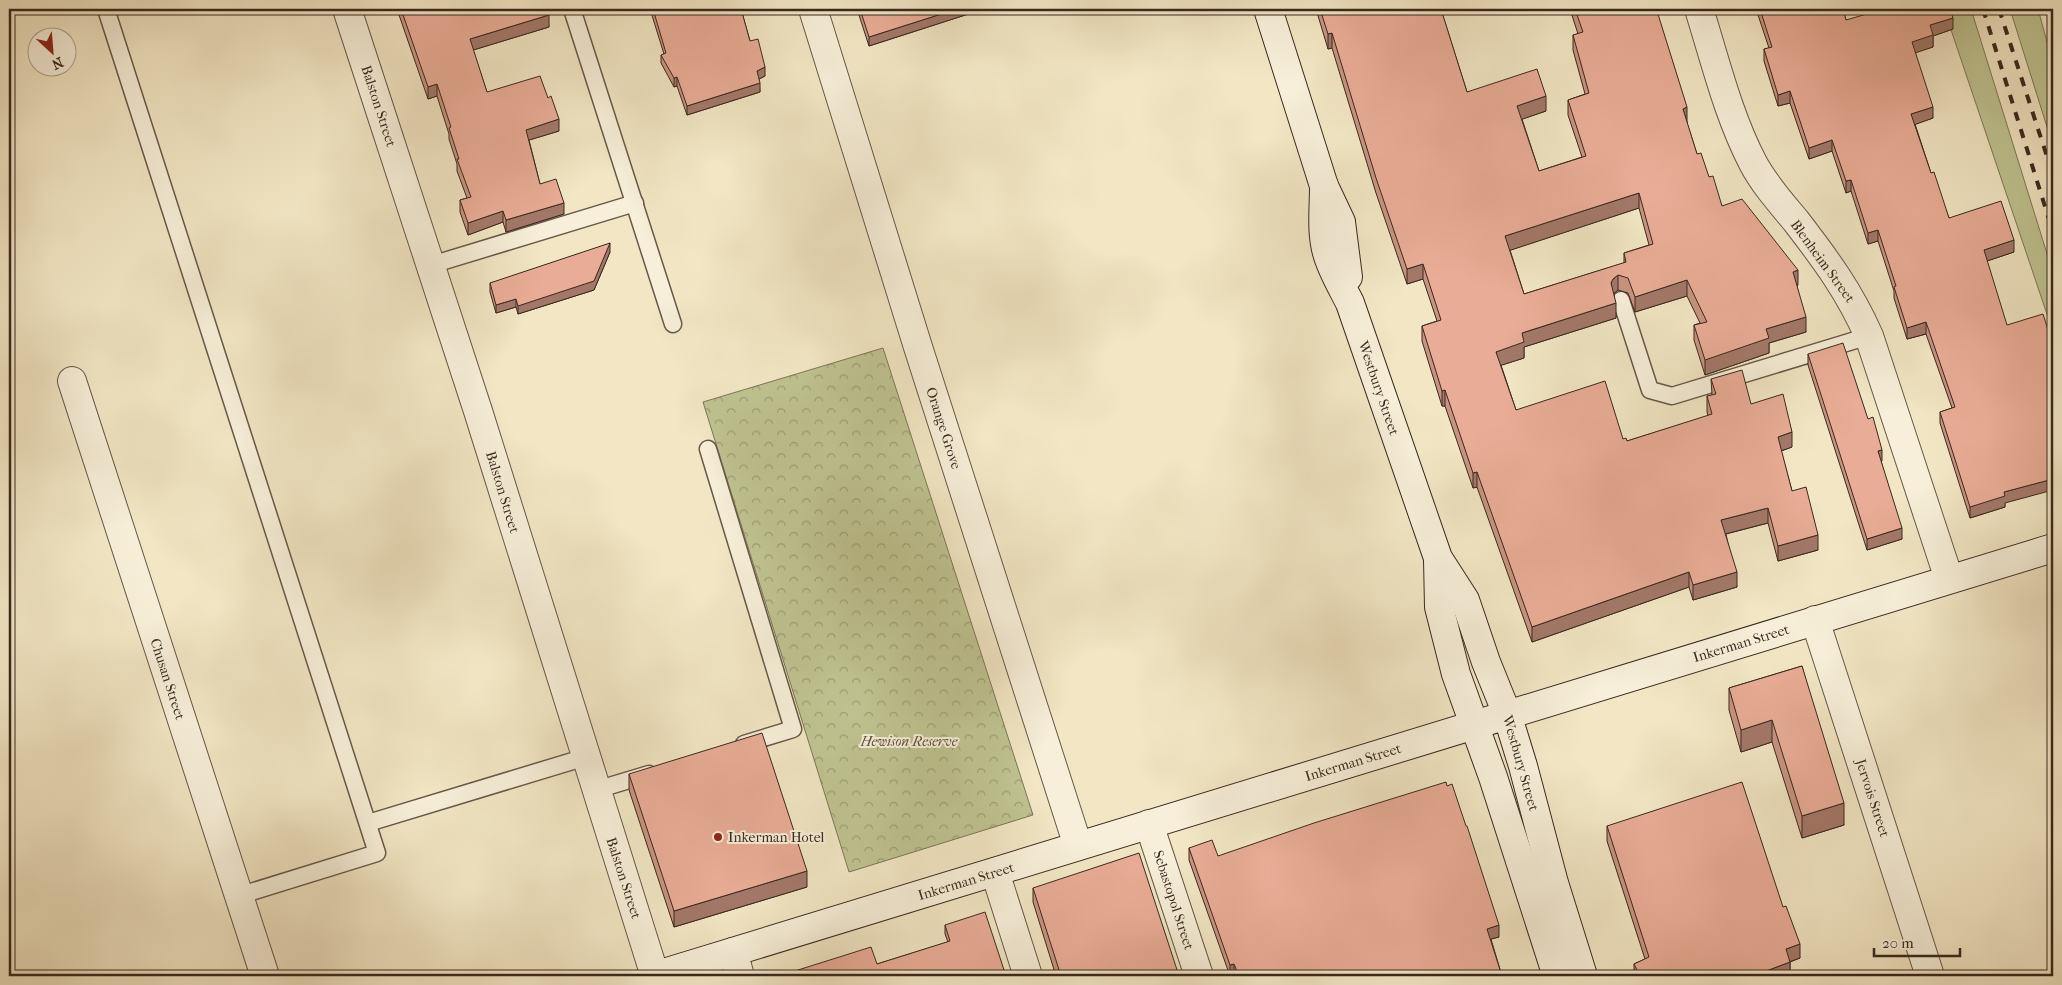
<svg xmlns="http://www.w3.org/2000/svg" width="2062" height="985" font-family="'IM FELL French Canon',serif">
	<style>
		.grass { fill: #bfc391; stroke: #7c7658 }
		.forest { fill: url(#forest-crowns); stroke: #7c7658 }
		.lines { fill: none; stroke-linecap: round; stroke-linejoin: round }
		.lane-casing { stroke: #685849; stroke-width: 19 }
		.street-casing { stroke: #685849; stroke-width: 30 }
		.secondary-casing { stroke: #3a2820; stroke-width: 30 }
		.lane { stroke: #f7efd9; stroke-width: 16 }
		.street { stroke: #f7efd9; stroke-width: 28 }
		.secondary { stroke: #f7efd9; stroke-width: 28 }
		.rail { stroke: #3a2820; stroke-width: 4; stroke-dasharray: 9 9; stroke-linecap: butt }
		.wall { fill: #c89481; stroke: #3a2820; fill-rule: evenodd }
		.shaded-wall { fill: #a37869; stroke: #3a2820 }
		.building { fill: #e9ac96; stroke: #3a2820; fill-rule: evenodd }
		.poi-dot { fill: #8f2418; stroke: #f7efd9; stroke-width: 2 }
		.labels { text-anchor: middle; stroke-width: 4; stroke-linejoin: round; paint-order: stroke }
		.street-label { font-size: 14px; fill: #3a2820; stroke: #f7efd9 }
		.park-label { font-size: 14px; font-style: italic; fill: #5b4f3c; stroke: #f7efd9 }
		.poi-label { font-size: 14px; fill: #3a2820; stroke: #f7efd9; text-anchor: start }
	</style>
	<defs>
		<pattern id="forest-crowns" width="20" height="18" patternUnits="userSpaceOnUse" patternTransform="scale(1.25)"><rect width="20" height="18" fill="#bfc391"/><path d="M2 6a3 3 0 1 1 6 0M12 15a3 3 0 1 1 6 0" fill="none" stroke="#9c9e76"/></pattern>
	</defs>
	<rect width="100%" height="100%" fill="#f2e6c4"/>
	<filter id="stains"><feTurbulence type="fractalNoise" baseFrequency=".004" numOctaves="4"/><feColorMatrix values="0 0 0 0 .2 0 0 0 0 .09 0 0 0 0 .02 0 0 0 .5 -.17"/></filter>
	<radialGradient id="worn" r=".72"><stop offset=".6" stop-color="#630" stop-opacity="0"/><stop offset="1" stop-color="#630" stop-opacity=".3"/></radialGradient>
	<!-- grass -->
	<g class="grass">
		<path d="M1944,9h27l82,264v59z"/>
		<path d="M2010,9h28l15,55v82z"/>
	</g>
	<!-- forest -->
	<path class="forest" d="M883,348l150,467 -184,57 -146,-470z"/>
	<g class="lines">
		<defs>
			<g id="lane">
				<path d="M106,9l271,844 -139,43"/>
				<path d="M572,9l101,315"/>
				<path d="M431,265l204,-62"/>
				<path d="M1621,300l29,90 22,6 197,-60"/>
				<path d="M708,449l85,280 -49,15"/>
				<path d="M596,790l53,-16"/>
				<path d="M368,823l218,-66"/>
			</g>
			<g id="street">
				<path d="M347,9l131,402 177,565"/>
				<path d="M813,9l105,338 160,499"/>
				<path d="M1699,9c16,51 29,106 54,154 11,21 28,40 43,58 30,39 53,70 73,115l80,243"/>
				<path d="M72,381l193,595"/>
				<path d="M1815,620l115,356"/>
				<path d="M1149,824l50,152"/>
				<path d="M995,872l33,104"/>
				<path d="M733,952l7,24"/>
			</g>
			<g id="secondary">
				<path d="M1268,9l56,177 17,36 7,55"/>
				<path d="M1324,186c0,22 -3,46 3,67 5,18 15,34 23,50l88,255 27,42 21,62 21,52 16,52 31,117 29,93"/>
				<path d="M1438,559l1,48 17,67 37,103 64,199"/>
				<path d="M654,976l1399,-428"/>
			</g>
		</defs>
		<!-- lane casing -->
		<use href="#lane" class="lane-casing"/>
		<!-- street casing -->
		<use href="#street" class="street-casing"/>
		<!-- secondary casing -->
		<use href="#secondary" class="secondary-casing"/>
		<!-- lane -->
		<use href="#lane" class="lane"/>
		<!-- street -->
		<use href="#street" class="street"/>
		<!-- secondary -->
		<use href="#secondary" class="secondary"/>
		<!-- rail -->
		<g class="rail">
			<path d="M1983,9l70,223"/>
			<path d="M1999,9l54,166"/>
		</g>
	</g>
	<!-- wall -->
	<g class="wall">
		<path d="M397,9h150l2,18 -76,23 14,42 72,39 -30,9 11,44 24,30 -58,18 -3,-10 -35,13 -8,-23v-12l7,-2 -10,-27v-7l-8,-25v-5l-12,-38 -9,3z"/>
		<path d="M650,9h91l9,32 15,35 -6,3 1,13 -73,23 -10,-29 -3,1 -13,-24v-8l3,-1z"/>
		<path d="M857,9h127l-115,37z"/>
		<path d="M1316,9h141l-15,4 25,79 79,19 -24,8 17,52 43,-14 -14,-42v-15l17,-6 -12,-44v-15l5,-1 -8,-25h77l40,114 10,31 25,52 76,79 -1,1 9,46 -37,11v10l-64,22 -11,-35v-15l6,-2 -13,-27 -52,16 -7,-19 -10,-3 -4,3 2,25 -92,29v11l-23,7 15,45 107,29 4,2 81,-25 -1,-4v-16l5,-1 -1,-16 40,25 41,43 -11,4 11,40 26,59 -40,11 -10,-38 -42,11 11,53 -44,13 -4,-13 -157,55 -55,-155 -4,1 -28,-82h-3l-20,-65v-15l15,-5 -14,-42 -16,5 -31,-91 -44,-145 -4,1zM1639,208l10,37 -25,8v10l-100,31 -14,-44z"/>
		<path d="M1756,9h87l3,11 107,9 -20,7v11l-18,5 18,66 -18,6 16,49 18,45 65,34 -27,9 18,246 -35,11 -30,-95v-11l12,-4 -26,-74 -19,5 -13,-41v-7l-16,-50 -10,3 -17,-53 -5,2 -14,-42 -23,8 -19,-56 -12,3 -14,-45v-12l5,-1z"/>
		<path d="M610,252l-16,38 -76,24 -2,-7 -20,6 -6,-21v-9z"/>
		<path d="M1808,354l74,107h-1l21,78 -35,11 -59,-185z"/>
		<path d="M1802,666l42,159 -42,13 -30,-96 -31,10 -12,-42v-22z"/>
		<path d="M629,774l178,113 -133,40 -45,-137z"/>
		<path d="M1607,826l176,81 17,51 -10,4v14h-156v-12l11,-5 -38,-118z"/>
		<path d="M1189,848l29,8 281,81 -8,2 11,37h-267l-1,-1 -4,1 -41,-116z"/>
		<path d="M1033,888l146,88h-123l-23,-74z"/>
		<path d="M945,925l61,51 -129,-12 71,-22 -3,-8z"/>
	</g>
	<!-- shaded-wall -->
	<g class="shaded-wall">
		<path d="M957,9h27l-115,37v-9z"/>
		<path d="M1438,9h19l-19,6z"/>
		<path d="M549,15v12l-79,24v-12z"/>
		<path d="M1953,18v11l-20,7v11l-21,7v-12l18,-17z"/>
		<path d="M1332,33v15l-4,1v-15z"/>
		<path d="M765,67v9l-8,4v-9z"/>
		<path d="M677,77v9l-3,1v-9z"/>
		<path d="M760,83v9l-73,23v-9z"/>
		<path d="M437,84v12l-9,3v-12z"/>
		<path d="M1790,91v12l-12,3v-11z"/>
		<path d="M1546,96v15l-29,10v-15z"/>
		<path d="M1687,107v16l-4,-14z"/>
		<path d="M1933,107v11l-22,8v-12z"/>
		<path d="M559,119v12l-33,10v-11z"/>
		<path d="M1832,140v11l-23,8v-11z"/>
		<path d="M1851,180v11l-5,2v-12z"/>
		<path d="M1639,193v15l-134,44v-16z"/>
		<path d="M564,203v11l-58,18v-12z"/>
		<path d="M503,211v11l-35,13v-12z"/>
		<path d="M1878,230v11l-10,3v-11z"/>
		<path d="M2014,240v12l-30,10v-12z"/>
		<path d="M610,243v9l-16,38 -76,24v-8z"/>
		<path d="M1423,264v15l-16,5v-15z"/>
		<path d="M1798,270v15l-5,2v-15z"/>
		<path d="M1618,275v15l-5,4 -2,-11 2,-4z"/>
		<path d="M1687,280v16l-52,16v-15z"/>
		<path d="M516,299v8l-20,6v-8z"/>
		<path d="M1616,303v15l-92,29v11l-28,9v-15l26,-19z"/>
		<path d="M1806,317v15l-37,11v10l-64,22v-15l61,-31z"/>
		<path d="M1926,322v12l-19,5v-11z"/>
		<path d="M1445,390v16h-3v-15z"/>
		<path d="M1792,432v15l-14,5v-15z"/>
		<path d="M1882,450v11l-4,1v-11z"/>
		<path d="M1477,472v15l-4,1v-15z"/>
		<path d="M2053,479v11l-48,13v4l-35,11v-11l34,-15z"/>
		<path d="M1768,508v15l-47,12v-15z"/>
		<path d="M1902,528v11l-35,11v-11z"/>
		<path d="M1818,535v15l-40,11v-15z"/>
		<path d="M1689,572v15l-157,55v-15z"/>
		<path d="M1737,572v15l-44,13v-15z"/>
		<path d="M1772,720v22l-31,10v-22z"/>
		<path d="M1844,803v22l-42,13v-22z"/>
		<path d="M807,871v16l-133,40v-16z"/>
		<path d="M1499,925v12l-12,3v-11z"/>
		<path d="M1800,944v14l-14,5v-14z"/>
		<path d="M1790,962v14h-37z"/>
		<path d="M1234,964v11l-4,1v-11z"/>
	</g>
	<!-- building -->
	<g class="building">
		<path d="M401,9h146l2,6 -79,24 17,53 53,-16 8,22 3,-2 8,23 -33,11 14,54 16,-5 8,24 -58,17 -3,-9 -35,12 -8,-23 11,-3 -14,-38h2l-10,-31 2,-1 -14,-43 -9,3z"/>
		<path d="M653,9h88l9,32 8,-2 7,28 -8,4 3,12 -73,23 -10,-29 -3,1 -13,-23 5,-2z"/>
		<path d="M860,9h97l-88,28z"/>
		<path d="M1320,9h121l26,83 70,-23 9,27 -29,10 22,65 47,-15 -18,-56 21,-7 -16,-58 10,-3 -8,-23h72l2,4 8,-2 30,96 -4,2 14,45 4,-1 8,24 4,-1 9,30 20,-7 56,71 -5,2 13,45 -40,12 3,9 -64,22 -11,-35 13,-3 -20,-42 -52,17 -7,-19 -10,-3 -5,4 -2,4 5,20 -94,30 2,9 -28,10 20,58 89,-29 18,58 3,-1 1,3 85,-27 -5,-18 9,-2 -5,-15 31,-9 9,34 32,-10 9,38 -14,5 14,54 14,-4 12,48 -40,11 -10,-38 -47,12 16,52 -44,13 -4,-13 -157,55 -55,-155 -4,1 -28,-83 -3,1 -20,-65 19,-6 -18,-56 -16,5 -31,-91 -44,-145 -4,1zM1639,193l14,51 -29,9 2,9 -102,32 -19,-58z"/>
		<path d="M1760,9h83l3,11 38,-11h66l3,9 -23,7 3,10 -21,7 21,65 -22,7 20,59 3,-1 15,46 52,-17 13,39 -30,10 23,75 36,-11 10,32v133l-49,13 1,4 -35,11 -30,-95 15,-5 -29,-85 -19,6 -13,-41 2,-1 -18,-56 -10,3 -17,-53 -5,1 -14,-41 -23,8 -19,-57 -12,4 -14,-46 8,-2z"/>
		<path d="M610,243l-16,38 -76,25 -2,-7 -20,6 -6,-22z"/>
		<path d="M1843,343l25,76 5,-2 9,33 -4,1 24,77 -35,11 -59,-185z"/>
		<path d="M1802,666l42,137 -42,13 -30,-96 -31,10 -12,-42z"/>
		<path d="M762,733l45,138 -133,40 -45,-137z"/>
		<path d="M1446,782l1,4 5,-2 14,42h1l32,99 -12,4 15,47h-263l-5,-12 -4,1 -41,-117 23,-8 6,16 96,-33z"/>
		<path d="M1742,782l41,125 3,-1 14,38 -14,5 4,13 -37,14h-113l-6,-12 15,-7 -42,-131z"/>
		<path d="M1139,853l40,123h-118l-28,-88z"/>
		<path d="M985,912l21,64h-227l92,-29 6,17 73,-23 -5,-16z"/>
	</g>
	<!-- markers -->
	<circle class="poi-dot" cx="718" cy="837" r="5"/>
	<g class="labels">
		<!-- street labels -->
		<g class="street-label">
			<text transform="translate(379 106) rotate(72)" y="5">Balston Street</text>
			<text transform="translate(1823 261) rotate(54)" y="5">Blenheim Street</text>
			<text transform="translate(1379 388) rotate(71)" y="5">Westbury Street</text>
			<text transform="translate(944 428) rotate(72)" y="5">Orange Grove</text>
			<text transform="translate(503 492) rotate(73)" y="5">Balston Street</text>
			<text transform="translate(1741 643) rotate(-17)" y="5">Inkerman Street</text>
			<text transform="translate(168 679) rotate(72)" y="5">Chusan Street</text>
			<text transform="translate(1353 762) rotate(-17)" y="5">Inkerman Street</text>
			<text transform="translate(1521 763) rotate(74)" y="5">Westbury Street</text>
			<text transform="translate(1873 798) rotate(72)" y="5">Jervois Street</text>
			<text transform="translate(624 878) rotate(72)" y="5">Balston Street</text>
			<text transform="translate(966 881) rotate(-17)" y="5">Inkerman Street</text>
			<text transform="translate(1174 900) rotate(72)" y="5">Sebastopol Street</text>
		</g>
		<!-- park labels -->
		<g class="park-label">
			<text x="909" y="746">Hewison Reserve</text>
		</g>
		<!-- poi labels -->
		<g class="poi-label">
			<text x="728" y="842">Inkerman Hotel</text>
		</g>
	</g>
	<!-- margin -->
	<rect width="2062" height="985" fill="none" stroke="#f2e6c4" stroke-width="30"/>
	<rect x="10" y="10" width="2042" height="965" fill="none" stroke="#3a2820" stroke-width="2.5"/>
	<rect x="15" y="15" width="2032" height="955" fill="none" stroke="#3a2820"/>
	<!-- north arrow -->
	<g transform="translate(52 52) rotate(154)"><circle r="24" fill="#f7efd9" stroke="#ab9f8f"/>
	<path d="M0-4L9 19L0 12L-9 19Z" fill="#8f2418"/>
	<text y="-8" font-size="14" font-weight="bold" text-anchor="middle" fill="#3a2820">N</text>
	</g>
	<!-- scale -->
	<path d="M1874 948v8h86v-8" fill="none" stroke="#3a2820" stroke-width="2.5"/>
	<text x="1882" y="948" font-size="15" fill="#3a2820" stroke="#f7efd9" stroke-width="4" paint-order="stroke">20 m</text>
	<rect width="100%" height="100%" filter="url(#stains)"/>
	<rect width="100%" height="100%" fill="url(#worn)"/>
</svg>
